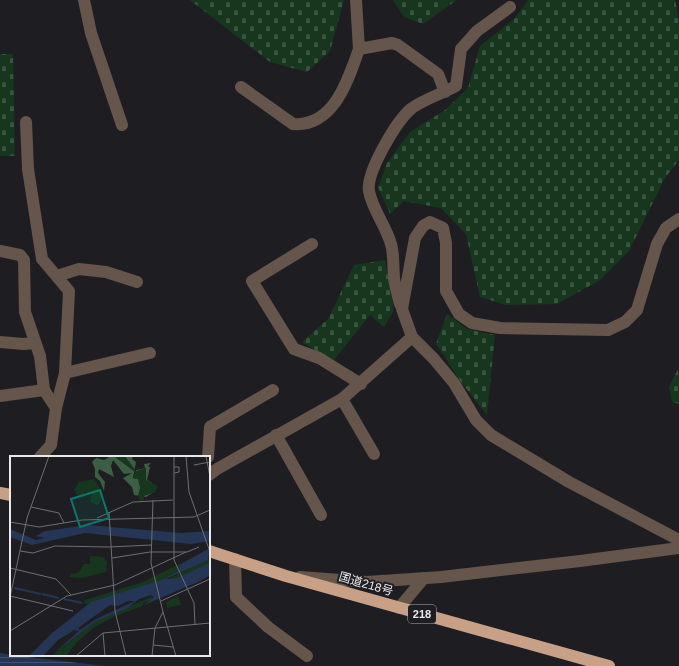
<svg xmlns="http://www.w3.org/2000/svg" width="679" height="666" font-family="Arial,'Noto Sans JP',sans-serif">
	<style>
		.cemetery { fill: url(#cemetery-stones) }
		.water { fill: url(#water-rules) }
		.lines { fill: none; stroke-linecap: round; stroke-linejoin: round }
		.minor { stroke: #65554a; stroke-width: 12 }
		.highway { stroke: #c8a086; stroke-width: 12 }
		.labels { text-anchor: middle; stroke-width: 4; stroke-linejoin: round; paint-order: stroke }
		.shield { fill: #1e1e22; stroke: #acacaf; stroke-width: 1 }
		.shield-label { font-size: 11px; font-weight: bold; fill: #e9e9ec }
		.street-label { font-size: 12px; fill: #e9e9ec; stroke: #1e1e22 }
		.inset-river { fill: none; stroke: #253555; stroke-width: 2 }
		.inset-road { fill: none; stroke: #6f6f73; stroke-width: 1 }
		.view { fill: #0f766e; fill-opacity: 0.15; stroke: #0f766e; stroke-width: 2 }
		.inset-edge { fill: none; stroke: #e9e9ec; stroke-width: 2 }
	</style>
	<defs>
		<pattern id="cemetery-stones" width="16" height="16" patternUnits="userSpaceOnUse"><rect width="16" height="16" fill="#16371d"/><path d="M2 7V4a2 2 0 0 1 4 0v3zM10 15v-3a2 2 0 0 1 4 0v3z" fill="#38543e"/></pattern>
		<pattern id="water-rules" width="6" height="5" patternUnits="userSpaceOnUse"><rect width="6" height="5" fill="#253555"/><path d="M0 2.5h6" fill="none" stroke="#45526e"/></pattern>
	</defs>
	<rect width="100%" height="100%" fill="#1e1e22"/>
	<!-- cemetery -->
	<g class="cemetery">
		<path d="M190,0h154l-14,51 -23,21 -37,-10z"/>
		<path d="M393,0h64l-34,24 -19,-7z"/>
		<path d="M528,0h147l4,21v139l-14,18 -36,73 -29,29 -43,24 -51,1 -26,-8 -14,-63 -25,-26 -37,-7 -14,13 -12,-27 9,-24 23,-31 35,-22 23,-22 12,-42 34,-27z"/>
		<path d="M0,54h13l2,102h-15z"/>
		<path d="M385,260l9,50 -10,17 -14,-12 -37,46 -31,-19 26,-23 26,-54z"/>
		<path d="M447,314l20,15 28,6 -8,80 -26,-33 -25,-38z"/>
		<path d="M679,367v37l-7,-2 -3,-15z"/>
	</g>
	<!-- water -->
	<path class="water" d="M0,653l11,2 94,11h-105z"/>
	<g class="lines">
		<!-- minor -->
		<g class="minor">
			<path d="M84,0l7,33 31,92"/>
			<path d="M356,0l3,49"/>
			<path d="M241,87l52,37c41,3 55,-44 66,-75l33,-6 6,2 40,29 7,18"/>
			<path d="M26,122l2,47 14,90 27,32 -4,82 -9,35"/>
			<path d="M679,219l-13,9 -9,16 -20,66 -12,12 -17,8 -108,-2 -28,-5 -13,-9 -13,-23v-48l-3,-15 -13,-6 -7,4 -8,12 -13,71 10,28 22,22 20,24 22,37 15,15 78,47 110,58"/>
			<path d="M312,244l-60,37 42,68 25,9 42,26"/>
			<path d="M0,251l20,4 4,5 1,52 15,44 4,34"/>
			<path d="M57,276l22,-7 27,3 31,10"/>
			<path d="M400,304c-2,-8 -5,-18 -6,-26 -1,-11 0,-24 -3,-34 -5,-18 -19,-35 -22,-53 -3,-19 28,-71 43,-83 11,-8 31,-15 44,-22l5,-37 16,-18 33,-24"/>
			<path d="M0,342l23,2 11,-1"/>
			<path d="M65,373l85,-20"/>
			<path d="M0,396l44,-6 12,18 -5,37 -11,12"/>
			<path d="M342,399l32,55"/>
			<path d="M276,435l45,80"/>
			<path d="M208,457l2,-30 63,-37"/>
			<path d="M209,475l8,-6 125,-70 70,-62"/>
			<path d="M235,559l1,38 32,30 39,29"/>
			<path d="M300,577l67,5 74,-5 139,-16 99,-13"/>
			<path d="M399,608l25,-30"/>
		</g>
		<!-- highway -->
		<g class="highway">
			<path d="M0,493l11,2"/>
			<path d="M209,551l77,25 323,90"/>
		</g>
	</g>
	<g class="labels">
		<!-- shield labels -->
		<rect class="shield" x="408" y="605" width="28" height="18" rx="3"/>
		<g class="shield-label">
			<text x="422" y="618">218</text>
		</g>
		<!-- street labels -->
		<g class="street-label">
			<text transform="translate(366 584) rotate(16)" y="4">国道218号</text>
		</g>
	</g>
	<!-- overview -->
	<g transform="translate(10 456)">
		<rect width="200" height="200" fill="#1e1e22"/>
		<path d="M200,102v7l-13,8 -17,6 -13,1zM169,108l1,6 -16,9 -75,25 -5,-1 1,-3 58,-18z" fill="#16371d"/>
		<path d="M101,0h8l8,5 -4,-5h10l-1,3 4,3 -3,16 3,1v-9l6,-1 3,-1 -1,-4 7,-1 -3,3 2,1 -3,13 5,3 2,9 -8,5 -12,-2 -2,-8 -9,-9 9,-5 -8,1 -11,-14 -2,6 3,11 -15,-8 -1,4 7,9 -1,9 -4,-10 -5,-4v-8l-3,-7 4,-4 8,2z" fill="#3c5e42"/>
		<path d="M84,23l9,14 -3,10 -3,2 -7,-3 3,-12 -4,4 -4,-2 -2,6 -6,-3 -3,-5 5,-8z" fill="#16371d"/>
		<path d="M115,0l11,15 10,-3v12l12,6 -3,6 -11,4v4l-4,1 -2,-6 2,-7 -2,-9 -5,-1 2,-6 -20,-15zM80,100l13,1 4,5 -1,10 -24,6 -13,-1 3,-4 3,1 4,-2 5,-8h6zM168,140l3,9 -14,3 -1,-6zM141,141l3,2 -11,4v3l-28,10 -22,12 -17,15 -10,13h-14l44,-35z" fill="#16371d"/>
		<path d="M78,69l93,8 29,-2v10l-19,3 -106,-11 -53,12 -22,-8v-8l26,11 8,-2 -8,-2 9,-5zM200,92l-2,12 -42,19h14l30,-14v10l-10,6 -56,24 10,-8 -3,-2 -12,4 -13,10 -30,12 -45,35 28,-25 -5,-1 -16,10 -15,16h-14l22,-22 40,-32 73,-23 16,-9 -1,-5zM118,145h7l-39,18 -16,11 -2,-2 32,-23 8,1z" fill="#253555" fill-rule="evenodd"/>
		<path class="inset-river" d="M166,124l34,-16M4,132l27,6M32,138l17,4M54,143l18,4"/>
		<path class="inset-road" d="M164,0v104l20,43 1,22M176,0l3,36 21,60M196,0l4,21M184,9l16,-3M164,17l5,-1v-5h-5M21,51l28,6 5,10M99,56l6,99 11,45M87,62l36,-16 40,-2M0,66l29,5 43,-7 112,-3 16,-7M10,95l13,2 22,-7 54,1 42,-2M102,102l38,-6h37l12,-5M0,112l46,11 15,16M0,140l63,15M0,141l17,-79 22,-62M151,145l49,-22M153,156l13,44M0,175l57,-35 48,-11 71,-33M93,177l2,23M143,189l20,2M66,200l27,-23 107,-10M142,200l3,-28 8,-16 -12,-49 2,-63"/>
		<path class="view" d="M90,34l9,28 -29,9 -9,-28z"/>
		<rect width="200" height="200" class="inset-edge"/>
	</g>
</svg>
